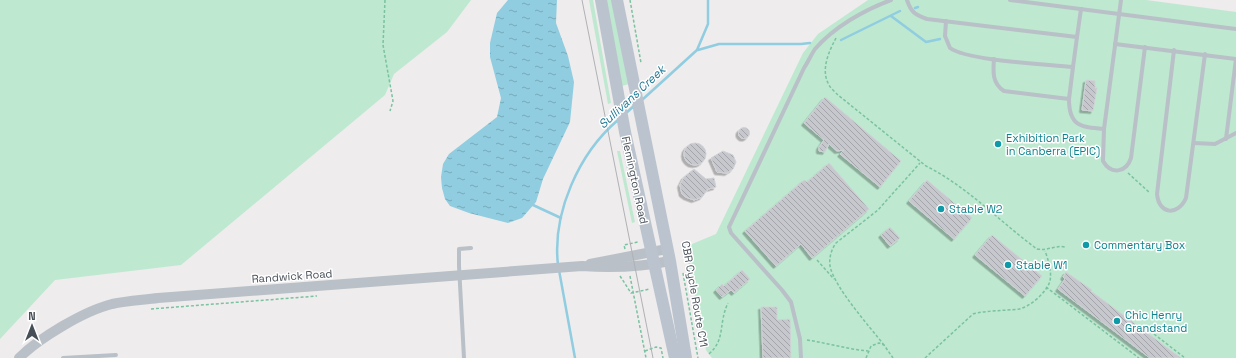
<svg xmlns="http://www.w3.org/2000/svg" width="1236" height="358" font-family="'Space Grotesk',sans-serif">
	<style>
		.green { fill: #bee8d0 }
		.water { fill: url(#water-ripples) }
		.lines { fill: none; stroke-linecap: round; stroke-linejoin: round }
		.stream { stroke: #90cde0; stroke-width: 2.5 }
		.building { fill: url(#building-back-hatch); stroke: #d0d2d7; filter: url(#shadow) }
		.path { stroke: #7ac2a1; stroke-width: 1.5; stroke-dasharray: 3 2; stroke-linecap: butt }
		.service { stroke: #b9c0c7; stroke-width: 4 }
		.tertiary { stroke: #b9c0c7; stroke-width: 10 }
		.secondary { stroke: #bbc4ce; stroke-width: 12 }
		.tram { stroke: #afb1b5; stroke-width: 1 }
		.culture-dot { fill: #0f9aa8; stroke: #fff; stroke-width: 1.5 }
		.labels { text-anchor: middle; stroke-width: 3; stroke-linejoin: round; paint-order: stroke }
		.culture-label { font-size: 11px; fill: #0d838f; stroke: #fff; text-anchor: start }
		.street-label { font-size: 11px; fill: #464e57; stroke: #fff }
		.water-label { font-size: 12px; font-style: italic; fill: #1c7794; stroke: #fff }
	</style>
	<defs>
		<pattern id="water-ripples" width="26" height="14" patternUnits="userSpaceOnUse"><rect width="26" height="14" fill="#90cde0"/><path d="M2 4q2-2 4 0t4 0M15 11q2-2 4 0t4 0" fill="none" stroke="#77a9b8"/></pattern>
		<pattern id="building-back-hatch" width="6" height="6" patternUnits="userSpaceOnUse"><rect width="6" height="6" fill="#c7c8ce"/><path d="M-1 5l2 2M0 0l6 6M5-1l2 2" fill="none" stroke="#a3a5aa"/></pattern>
		<filter id="shadow"><feDropShadow dx="-2.5" dy="2.5" stdDeviation="0" flood-color="#0004"/></filter>
	</defs>
	<rect width="100%" height="100%" fill="#eeecec"/>
	<!-- green -->
	<g class="green">
		<path d="M0,0h471l-24,32 -53,42 -9,21 -204,170 -126,15 -55,59z"/>
		<path d="M589,0h4l18,103 -3,1z"/>
		<path d="M605,0h7l17,84 -7,2z"/>
		<path d="M868,0h278l90,12v346h-524l-6,-8 -21,-103 31,-13 87,-181 15,-19z"/>
		<path d="M617,151h3l15,71 -3,1z"/>
	</g>
	<!-- water -->
	<path class="water" d="M508,0h49l-1,23 12,33 6,26 -4,40 -27,57 -7,23 -14,16 -14,5 -39,-10 -19,-7 -5,-7 -3,-11 -1,-11 2,-13 6,-10 48,-37 4,-19 -11,-41v-14l7,-30z"/>
	<g class="lines">
		<!-- stream -->
		<g class="stream">
			<path d="M915,8l3,-1"/>
			<path d="M891,16l35,26 14,-3"/>
			<path d="M841,40l59,-29"/>
			<path d="M698,50l21,-6h82l9,-1"/>
			<path d="M642,100l55,-50 11,-26v-24"/>
			<path d="M625,114l10,-9"/>
			<path d="M533,205l28,13"/>
			<path d="M558,265c-6,-52 21,-112 60,-145"/>
			<path d="M559,270l16,88"/>
		</g>
	</g>
	<!-- building -->
	<g class="building">
		<path d="M1086,80l9,1v7h2l-4,23 -11,-1z"/>
		<path d="M825,97l76,64 -21,26 -40,-33 4,-4 -7,1 -8,-7 -4,8 -6,-1v-4l5,-7 -20,-17z"/>
		<circle cx="744" cy="133" r="5.5"/>
		<circle cx="695" cy="154" r="11"/>
		<path d="M723,151l10,4 3,7 -3,7 -6,4 -10,-1 -6,-14z"/>
		<path d="M829,163l40,46 -57,49 -11,-14 -25,22 -31,-35 59,-51 3,2z"/>
		<path d="M694,169l12,10 8,-1 2,9 -8,2 -6,8 -8,3 -8,-3 -4,-3 -2,-9 4,-8z"/>
		<path d="M927,180l45,38 -18,21 -45,-38z"/>
		<path d="M890,227l10,11 -10,8 -9,-11z"/>
		<path d="M992,235l50,41 -17,20 -50,-41z"/>
		<path d="M742,270l8,9 -16,14 -3,-3 -9,7 -6,-7 6,-6 2,2z"/>
		<path d="M1066,272l26,18 -1,1 90,67h-31l-92,-69 7,-10 -2,-2z"/>
		<path d="M761,307h16v13l13,-1 1,39h-28z"/>
	</g>
	<g class="lines">
		<!-- path -->
		<g class="path">
			<path d="M385,0l-2,45 10,56 -3,10"/>
			<path d="M630,0l11,63"/>
			<path d="M836,38c-7,13 -15,31 -8,45 2,5 7,9 10,12l88,71c42,21 74,56 111,83 11,2 18,-4 28,-2"/>
			<path d="M1128,173l22,20"/>
			<path d="M625,249l-1,-4 14,-3"/>
			<path d="M817,260l17,19"/>
			<path d="M683,273l15,85"/>
			<path d="M620,276l11,17 19,-4"/>
			<path d="M630,276l16,82"/>
			<path d="M1046,287l93,71"/>
			<path d="M151,309l166,-13"/>
			<path d="M1154,334l31,24"/>
			<path d="M807,340c20,3 40,9 61,11"/>
			<path d="M884,345c-14,-18 -50,-58 -54,-79 -1,-8 1,-16 6,-23l42,-33 42,-47"/>
			<path d="M645,351l11,-4 5,1 2,10"/>
			<path d="M709,354c17,-15 9,-30 19,-51"/>
			<path d="M866,358l5,-12 8,-3 5,2 9,13"/>
			<path d="M925,358l48,-44c15,-4 30,-3 46,-5 11,-2 28,-17 31,-28 2,-10 -2,-22 -5,-30"/>
		</g>
		<!-- service -->
		<g class="service">
			<path d="M907,0c4,12 8,15 20,19l150,18 4,-28"/>
			<path d="M1010,0l226,29"/>
			<path d="M946,21l-1,15 5,12c18,13 97,16 123,19l4,-30"/>
			<path d="M1115,44l121,15"/>
			<path d="M1174,50l-17,144c2,21 21,22 29,4l19,-144"/>
			<path d="M994,59c-1,13 -2,24 10,32l65,8 4,-32"/>
			<path d="M1069,99c0,27 11,28 35,30l17,-129"/>
			<path d="M1104,129l-1,32c8,14 23,12 28,-3l14,-111"/>
			<path d="M1226,139l10,-80"/>
			<path d="M1194,143l21,1 21,-11"/>
			<path d="M63,358l53,-3"/>
			<path d="M464,358l-5,-92v-17l12,-1"/>
			<path d="M801,358l-1,-19 -9,-37 -9,-12 -51,-57 -2,-6 75,-159c4,-6 7,-13 11,-19 19,-22 49,-39 76,-49"/>
		</g>
		<!-- tertiary -->
		<g class="tertiary">
			<path d="M590,264l77,-15"/>
			<path d="M19,358c20,-20 65,-47 93,-54 15,-3 31,-4 46,-6l424,-32c29,2 59,1 88,-5"/>
		</g>
		<!-- secondary -->
		<g class="secondary">
			<path d="M601,0l24,132 50,226"/>
			<path d="M617,0l53,261 16,97"/>
		</g>
		<!-- tram -->
		<path class="tram" d="M582,0l71,358"/>
	</g>
	<!-- markers -->
	<g class="culture-dot">
		<circle cx="998" cy="144" r="4"/>
		<circle cx="941" cy="209" r="4"/>
		<circle cx="1086" cy="245" r="4"/>
		<circle cx="1008" cy="265" r="4"/>
		<circle cx="1117" cy="321" r="4"/>
	</g>
	<g class="labels">
		<!-- culture labels -->
		<g class="culture-label">
			<text x="1006" y="142">Exhibition Park<tspan x="1006" dy="13">in Canberra (EPIC)</tspan></text>
			<text x="949" y="213">Stable W2</text>
			<text x="1094" y="249">Commentary Box</text>
			<text x="1016" y="269">Stable W1</text>
			<text x="1125" y="319">Chic Henry<tspan x="1125" dy="13">Grandstand</tspan></text>
		</g>
		<!-- street labels -->
		<g class="street-label">
			<text transform="translate(635 180) rotate(78)" y="4">Flemington Road</text>
			<text transform="translate(292 276) rotate(-4)" y="4">Randwick Road</text>
			<text transform="translate(695 294) rotate(80)" y="4">CBR Cycle Route C11</text>
		</g>
		<!-- water labels -->
		<g class="water-label">
			<text transform="translate(632 97) rotate(-43)" y="4">Sullivans Creek</text>
		</g>
	</g>
	<!-- north arrow -->
	<g transform="translate(32 326)" stroke="#ffffff" stroke-width="3" paint-order="stroke">
	<path d="M0-3L7 15L0 10L-7 15Z" fill="#464e57"/>
	<text y="-6" font-size="11" font-weight="bold" text-anchor="middle" fill="#464e57">N</text>
	</g>
</svg>
